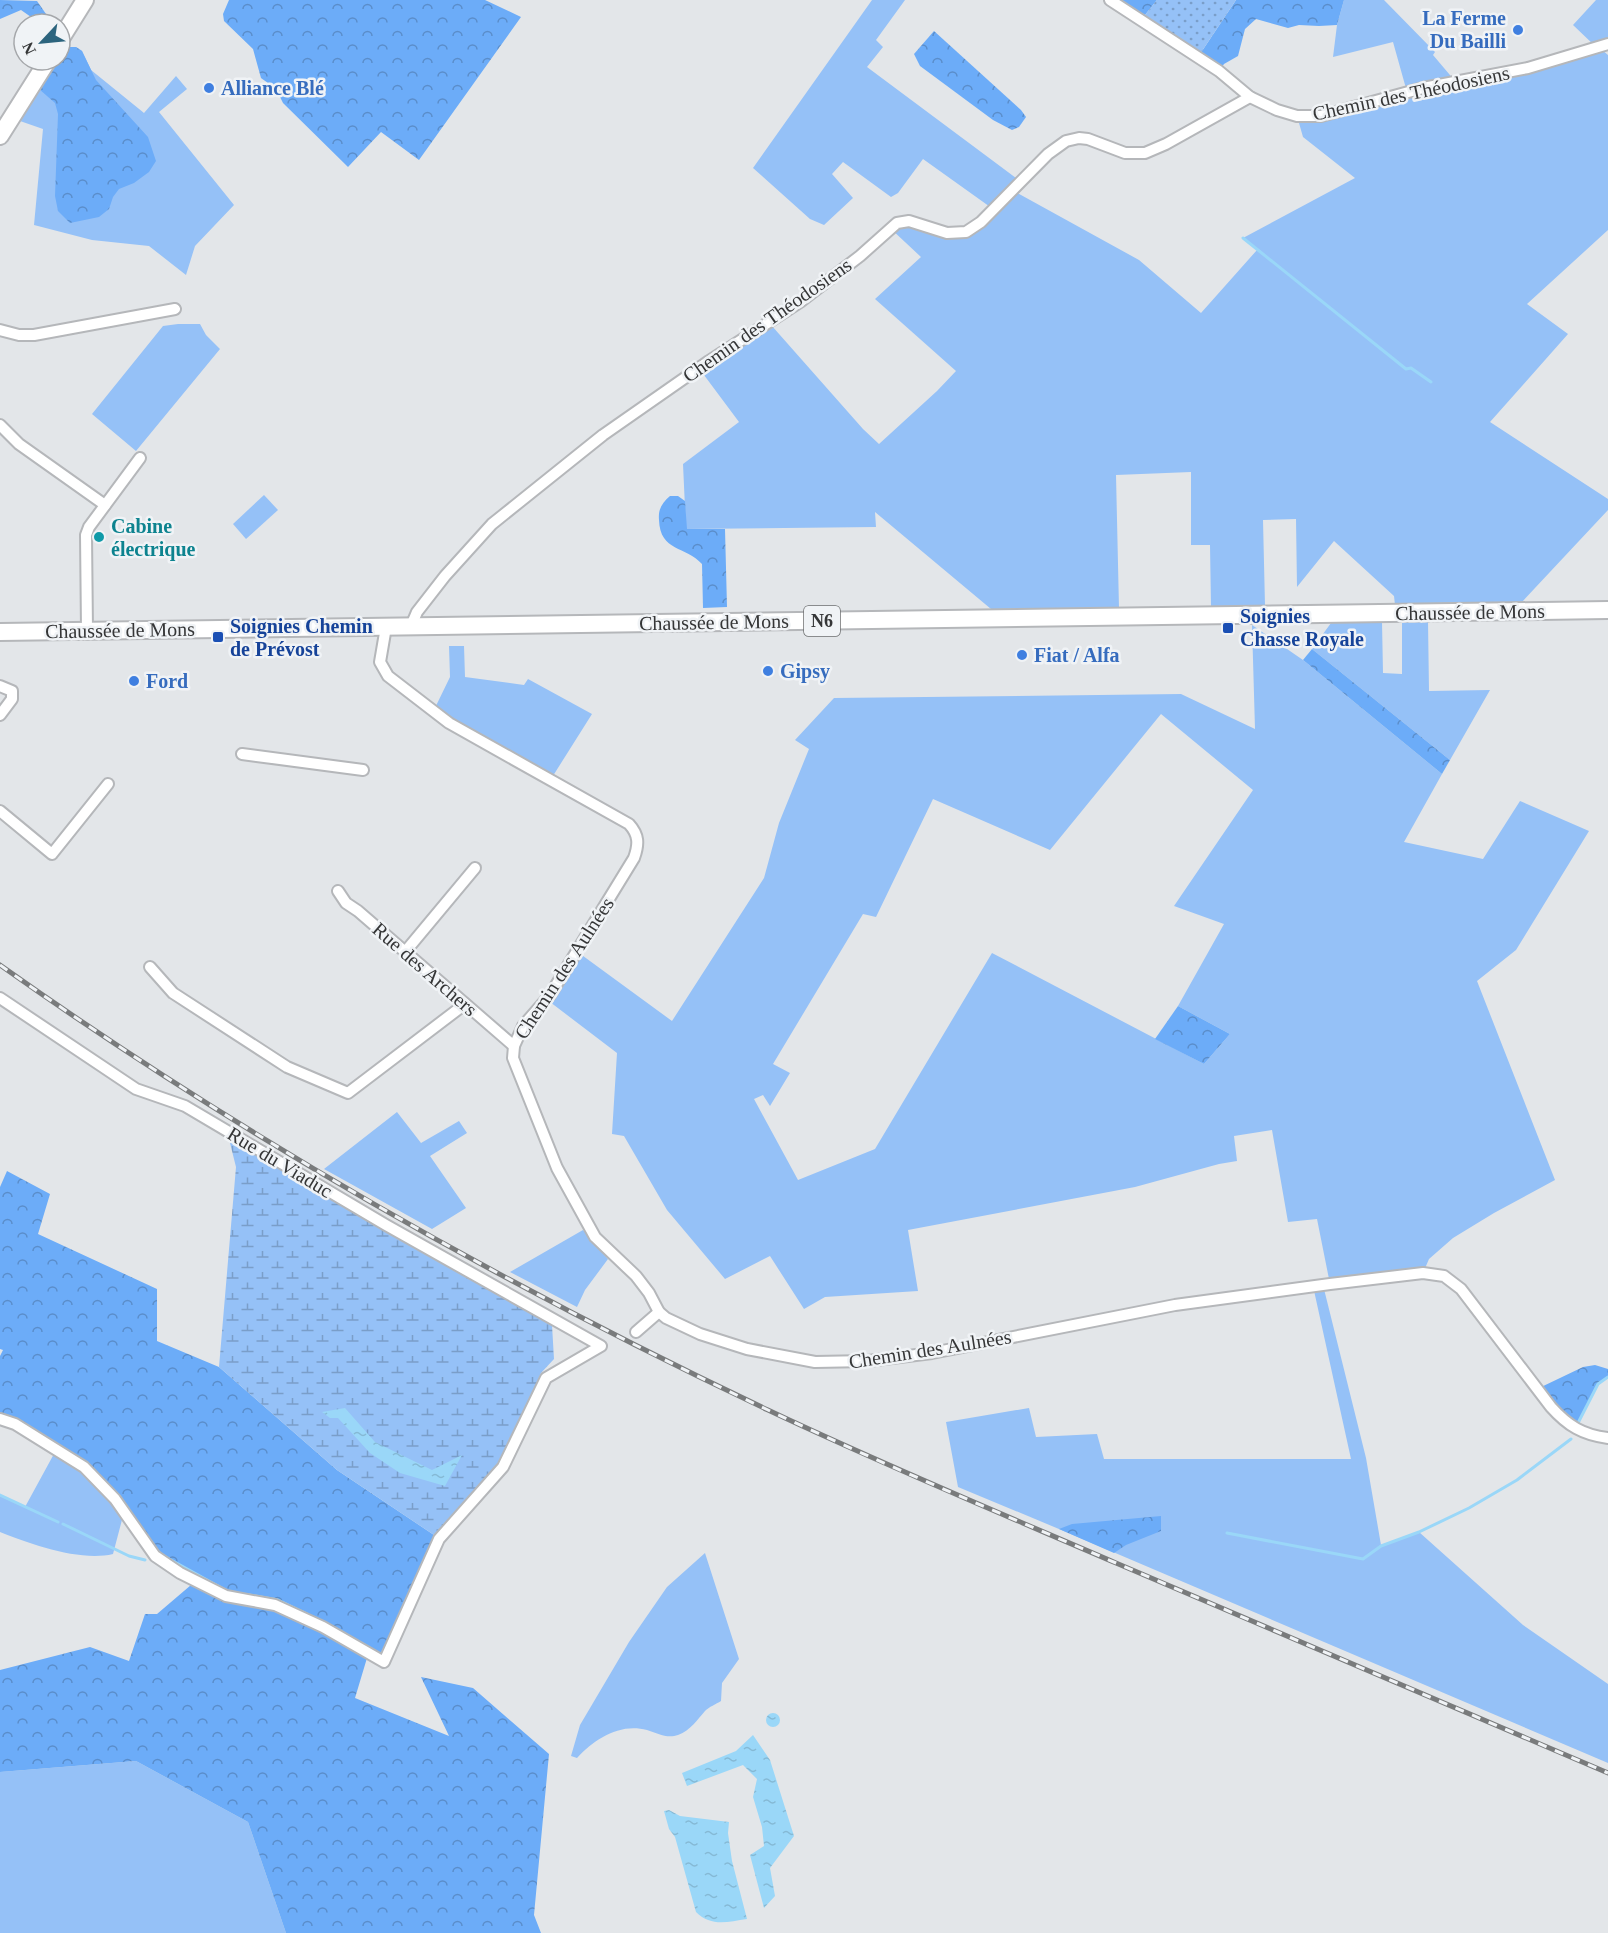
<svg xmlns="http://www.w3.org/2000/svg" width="1608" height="1933" font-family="'Times New Roman',serif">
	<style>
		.grass { fill: #95c1f7; fill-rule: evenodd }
		.forest { fill: url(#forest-crowns) }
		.wetland { fill: url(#wetland-marsh) }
		.park { fill: url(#park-dots) }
		.water { fill: url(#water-ripples) }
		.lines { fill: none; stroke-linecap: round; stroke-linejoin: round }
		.stream { stroke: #9ad7f8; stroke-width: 3 }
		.minor-casing { stroke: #b5b7ba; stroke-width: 14 }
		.primary-casing { stroke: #b5b7ba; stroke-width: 20 }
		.minor { stroke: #fff; stroke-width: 10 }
		.primary { stroke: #fff; stroke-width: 16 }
		.rail-casing { stroke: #797b7c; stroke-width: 5 }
		.rail { stroke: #f0f3f6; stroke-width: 3; stroke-dasharray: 9; stroke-linecap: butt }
		.shop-dot { fill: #3f7fe0; stroke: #f0f3f6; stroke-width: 2 }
		.culture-dot { fill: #0f9aa8; stroke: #f0f3f6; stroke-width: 2 }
		.transit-dot { fill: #1a4fb4; stroke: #f0f3f6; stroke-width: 2 }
		.labels { text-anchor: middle; stroke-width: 5; stroke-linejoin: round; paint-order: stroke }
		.shield { fill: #f0f3f6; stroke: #6d6f70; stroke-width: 1.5 }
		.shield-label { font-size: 18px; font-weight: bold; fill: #353637 }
		.shop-label { font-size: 20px; font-weight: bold; fill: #366cbe; stroke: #f0f3f6; text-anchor: start }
		.street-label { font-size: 20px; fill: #353637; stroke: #f0f3f6 }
		.culture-label { font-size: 20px; font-weight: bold; fill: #0d838f; stroke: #f0f3f6; text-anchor: start }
		.transit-label { font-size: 20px; font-weight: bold; fill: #164399; stroke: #f0f3f6; text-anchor: start }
	</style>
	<defs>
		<pattern id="forest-crowns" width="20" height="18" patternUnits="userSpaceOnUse" patternTransform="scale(1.5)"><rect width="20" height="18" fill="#6cacf8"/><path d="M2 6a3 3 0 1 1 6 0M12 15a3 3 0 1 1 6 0" fill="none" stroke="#5a8dca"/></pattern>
		<pattern id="wetland-marsh" width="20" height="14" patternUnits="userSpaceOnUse" patternTransform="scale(1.5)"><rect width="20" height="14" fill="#95c1f7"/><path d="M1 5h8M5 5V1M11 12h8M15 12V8" fill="none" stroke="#7a9ec9"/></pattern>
		<pattern id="park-dots" width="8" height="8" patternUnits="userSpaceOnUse" patternTransform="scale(1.5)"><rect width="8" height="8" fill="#95c1f7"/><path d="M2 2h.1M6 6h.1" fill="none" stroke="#7a9ec9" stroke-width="1.8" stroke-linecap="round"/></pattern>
		<pattern id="water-ripples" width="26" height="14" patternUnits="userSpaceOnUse" patternTransform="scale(1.5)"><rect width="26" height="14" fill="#9ad7f8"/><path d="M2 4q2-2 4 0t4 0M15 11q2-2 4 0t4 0" fill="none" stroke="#85b9d5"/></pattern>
	</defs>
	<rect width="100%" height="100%" fill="#e3e6e9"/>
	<!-- grass -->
	<g class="grass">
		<path d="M872,0h33l-29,40 7,7 -16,20 153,114 -8,9 127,70 62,53 56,-63 -14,-12 112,-60 -52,-41 -6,-21 110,-24 -14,-50 -60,15 4,-32 7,-25h40l51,52 -2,3 22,26 140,-35 -22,-21 23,-25h12v44l-6,6 6,5v175l-81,74 41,30 -78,88 118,77v11l-87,93 -126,2 -1,-9 -60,-55 -37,46 -1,-68 -33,1 2,86 -54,1 -1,-62h-19v-73l-75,3 3,133 -128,1 -116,-97 1,15 -190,2 -3,-65 56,-42 -38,-51 71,-45 91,103 16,15 58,-53 19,-20 -81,-72 46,-42 -31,-29 7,-5 61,10 35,-24 -70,-50 -25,34 -7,4 -48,-35 -11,12 21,24 -29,27 -14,-6 -57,-51z"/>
		<path d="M76,47l6,4 9,19 53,43 32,-37 11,13 -28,23 75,93 -39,41 -9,29 -37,-29 -57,-6 -58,-15 9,-96 -23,-8 36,-61h4v-7z"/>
		<path d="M178,324h22l6,11 14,14 -84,102 -44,-37 71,-88z"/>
		<path d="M264,495l14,15 -32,29 -13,-15z"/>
		<path d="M1428,621l1,70 61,-1 -40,70 -138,-111 19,-26 51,-1 1,51 19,1v-52z"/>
		<path d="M1252,625l51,35 139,114 -38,68 79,17 37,-58 69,30 -73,119 -39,31 78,199 -61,33 -41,25 -24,21 -6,14 -93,11 -13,-65 -29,3 -16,-92 -38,6 3,25 -18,3 -84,23 -227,43 10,61 -93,6 -21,12 -34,-53 -45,23 -58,-69 -43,-74 -12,-2 5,-81 -67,-51 29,-49 93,68 92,-143 15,-55 30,-74 -14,-9 39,-42 347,-4 74,35zM1161,714l92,76 -79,116 50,18 -46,82 52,28 -26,30 -212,-111 -117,196 -77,31 -44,-81 9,-4 7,11 20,-33 -17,-9 90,-150 13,3 57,-118 117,51z"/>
		<path d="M449,646h15l1,31 59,8 4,-6 64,35 -41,65 -118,-67 17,-35z"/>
		<path d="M397,1112l24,31 38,-22 8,12 -37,23 36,52 -34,21 -108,-60z"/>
		<path d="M583,1230l25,29 -23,31 -8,17 -67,-35z"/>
		<path d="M1323,1285l43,173 15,87 38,-13 104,93 85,59v79l-549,-234 -101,-42 -12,-65 83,-14 7,29 61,-3 7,25h247l-38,-173z"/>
		<path d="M55,1452c30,19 46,37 68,64l-10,38c-33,8 -82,-10 -113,-22v-36l25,11z"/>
		<path d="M705,1553l34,106 -17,24 -1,18c-5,3 -12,6 -16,10 -8,9 -14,19 -27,24 -11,4 -21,-2 -31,-5 -28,-7 -52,9 -70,28l-6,-2 9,-31 49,-83 38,-55z"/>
		<path d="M136,1761l112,61 38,111h-286v-161z"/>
	</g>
	<!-- forest -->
	<g class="forest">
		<path d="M0,0l37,1 16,23h-12l-20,-14 -21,9z"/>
		<path d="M229,0h256l36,17 -102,143 -38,-28 -33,35 -65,-64c-6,-14 -11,-17 -22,-25l-8,-29 -29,-28 -1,-7z"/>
		<path d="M1110,0h47l-16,20z"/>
		<path d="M1236,0h108l-7,25 -18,1 -20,-1 -11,3 -32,-9 -11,10 -7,27 -14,8 -5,7 -21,-14z"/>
		<path d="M934,31l87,79 5,7 -7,10 -7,3 -19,-10 -73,-54 -6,-12z"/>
		<path d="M64,47h12l6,4 14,29 52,57 8,24 -7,11 -15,11 -15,6 -6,8 -4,12 -10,8 -29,6 -12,-12 -3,-15 3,-82 -3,-11 -16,-14 17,-29h4v-7z"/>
		<path d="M670,496h8l7,5 2,28h38l2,78 -24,1 -1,-44c-16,-18 -42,-12 -43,-44 -1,-11 3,-17 11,-24z"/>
		<path d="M1312,649l138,111 -8,14 -139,-114z"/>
		<path d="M1178,1006l52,28 -26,30 -49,-25z"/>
		<path d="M7,1171l43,23 -12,40 119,55v52l62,26 118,103 100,67 -52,114 -18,7 -12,40 94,38 -28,-59 52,11 76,66 -15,161 7,18h-255l-38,-111 -112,-61 -136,11v-102l90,-23 39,14 16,-47h12l34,-29 -38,-41 -35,-49 -29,-32 -89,-48v-59l3,-6 -3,-1v-162z"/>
		<path d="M1595,1365l13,4v8l-10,7 -23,45 -38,-40 46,-22z"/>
		<path d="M1161,1516v15l-35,14 -12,8 -55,-24 13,-5z"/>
	</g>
	<!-- wetland -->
	<path class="wetland" d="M227,1131l325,194 2,34 -13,14 -41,93 -63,71 -100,-67 -118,-103 17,-200z"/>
	<!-- park -->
	<path class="park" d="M1157,0h79l-38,57 -57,-37z"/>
	<!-- water -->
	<g class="water">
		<path d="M345,1408l30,34 57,28 30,-15 -17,31 -45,-13 -30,-20 -32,-35h-8l-8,-6z"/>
		<circle cx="773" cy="1720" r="7"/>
		<path d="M753,1735l17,25 24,76 -24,32 5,28 -11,12 -14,-53 14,-9 -2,-19 -9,-30 4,-18 -14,-14 -56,21 -5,-13 54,-22z"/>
		<path d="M669,1810l11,6 49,6 -1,11 4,28 15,58c-20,3 -36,8 -51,-7l-21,-75 -6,-8 -5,-18z"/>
	</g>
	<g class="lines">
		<!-- stream -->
		<g class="stream">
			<path d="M1243,238l163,131 5,-1 20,14"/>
			<path d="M1578,1423l20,-39 10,-7"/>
			<path d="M0,1495l58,27"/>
			<path d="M63,1524l66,32 16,4"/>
			<path d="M1227,1533l136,26 18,-13 38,-14 50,-24 48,-28 54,-41"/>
			<path d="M162,1555l65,36"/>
			<path d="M249,1595l29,5 29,14"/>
		</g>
		<defs>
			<g id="minor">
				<path d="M1110,0l109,71 31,26 27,13 20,6h24l102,-28 105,-20 80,-24"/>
				<path d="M0,330l19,5h15l141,-26"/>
				<path d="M0,425l19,19 86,61"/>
				<path d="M411,626l6,-14 28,-36 47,-52 111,-89 106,-74 91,-59 60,-46 37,-33 12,-2 38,12 19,-1 15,-10 67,-68 18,-13 13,-3 9,1 37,14h20l21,-9 84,-47"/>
				<path d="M386,627l-6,35 8,14 61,47 180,101c10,11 10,20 5,34l-84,137 -27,31 -9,20 -1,12 44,110 38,69 41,39 13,17 10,19 7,6 34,16 47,15 68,13 53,-1 64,-8 243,-48 155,-21 93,-11 21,3 17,13 90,118c17,19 32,28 57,31"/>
				<path d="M87,630l-1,-95 3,-8 51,-69"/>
				<path d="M0,686l12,5v8l-12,16"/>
				<path d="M242,754l121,16"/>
				<path d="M0,811l52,43 56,-70"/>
				<path d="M338,891l8,12 12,8 156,135"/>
				<path d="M405,952l70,-84"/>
				<path d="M150,967l23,26 114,74 61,26 117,-89"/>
				<path d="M0,998l136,91 49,17 201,119 215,121 -55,32 -43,89 -64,72 -55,123 -61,-35 -48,-22 -49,-9 -46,-23 -25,-17 -40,-57 -31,-32 -69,-43 -15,-5"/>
				<path d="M636,1332l23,-20"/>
			</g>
			<g id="primary">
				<path d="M60,40l25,-40"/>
				<path d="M0,136l48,-76"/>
				<path d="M0,632l1608,-22"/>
			</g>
		</defs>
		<!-- minor casing -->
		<use href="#minor" class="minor-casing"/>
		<!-- primary casing -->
		<use href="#primary" class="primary-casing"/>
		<!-- minor -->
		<use href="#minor" class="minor"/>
		<!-- primary -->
		<use href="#primary" class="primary"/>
		<defs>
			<path id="rail" d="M0,965c240,170 502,319 768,445 114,54 232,103 348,153 164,70 328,140 492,210"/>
		</defs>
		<!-- rail casing -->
		<use href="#rail" class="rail-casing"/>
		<!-- rail -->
		<use href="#rail" class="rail"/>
	</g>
	<!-- markers -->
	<g class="shop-dot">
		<circle cx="1518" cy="30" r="6"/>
		<circle cx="209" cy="88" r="6"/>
		<circle cx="1022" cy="655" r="6"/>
		<circle cx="768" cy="671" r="6"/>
		<circle cx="134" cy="681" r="6"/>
	</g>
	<circle class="culture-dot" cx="99" cy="537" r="6"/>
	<g class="transit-dot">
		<rect x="1222" y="622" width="12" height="12" rx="3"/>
		<rect x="212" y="631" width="12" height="12" rx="3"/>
	</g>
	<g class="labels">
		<!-- shield labels -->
		<rect class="shield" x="804" y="606" width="36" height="30" rx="4.5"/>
		<g class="shield-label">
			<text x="822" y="627">N6</text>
		</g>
		<!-- shop labels -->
		<g class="shop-label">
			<text x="1506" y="25" text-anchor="end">La Ferme<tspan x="1506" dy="23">Du Bailli</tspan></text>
			<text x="221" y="95">Alliance Blé</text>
			<text x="1034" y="662">Fiat / Alfa</text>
			<text x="780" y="678">Gipsy</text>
			<text x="146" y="688">Ford</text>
		</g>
		<!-- street labels -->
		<g class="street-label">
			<text transform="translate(1411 93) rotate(-12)" y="7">Chemin des Théodosiens</text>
			<text transform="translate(767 320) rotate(-35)" y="7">Chemin des Théodosiens</text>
			<text transform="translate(1470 612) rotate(-1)" y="7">Chaussée de Mons</text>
			<text transform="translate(714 622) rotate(-1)" y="7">Chaussée de Mons</text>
			<text transform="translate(120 630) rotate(-1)" y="7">Chaussée de Mons</text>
			<text transform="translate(564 968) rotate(-57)" y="7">Chemin des Aulnées</text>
			<text transform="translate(425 969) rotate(41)" y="7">Rue des Archers</text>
			<text transform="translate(280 1162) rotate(31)" y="7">Rue du Viaduc</text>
			<text transform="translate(930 1349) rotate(-9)" y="7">Chemin des Aulnées</text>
		</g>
		<!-- culture labels -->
		<g class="culture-label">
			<text x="111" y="533">Cabine<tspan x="111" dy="23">électrique</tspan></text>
		</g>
		<!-- transit labels -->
		<g class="transit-label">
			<text x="1240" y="623">Soignies<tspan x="1240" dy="23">Chasse Royale</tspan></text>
			<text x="230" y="633">Soignies Chemin<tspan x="230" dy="23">de Prévost</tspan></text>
		</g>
	</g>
	<!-- north arrow -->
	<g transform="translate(42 42) rotate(244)"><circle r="28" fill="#f0f3f6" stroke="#a5a7aa" stroke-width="1.5"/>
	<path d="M0-4.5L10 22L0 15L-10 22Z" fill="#2c647e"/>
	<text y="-9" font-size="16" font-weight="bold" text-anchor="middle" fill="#353637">N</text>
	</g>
</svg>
